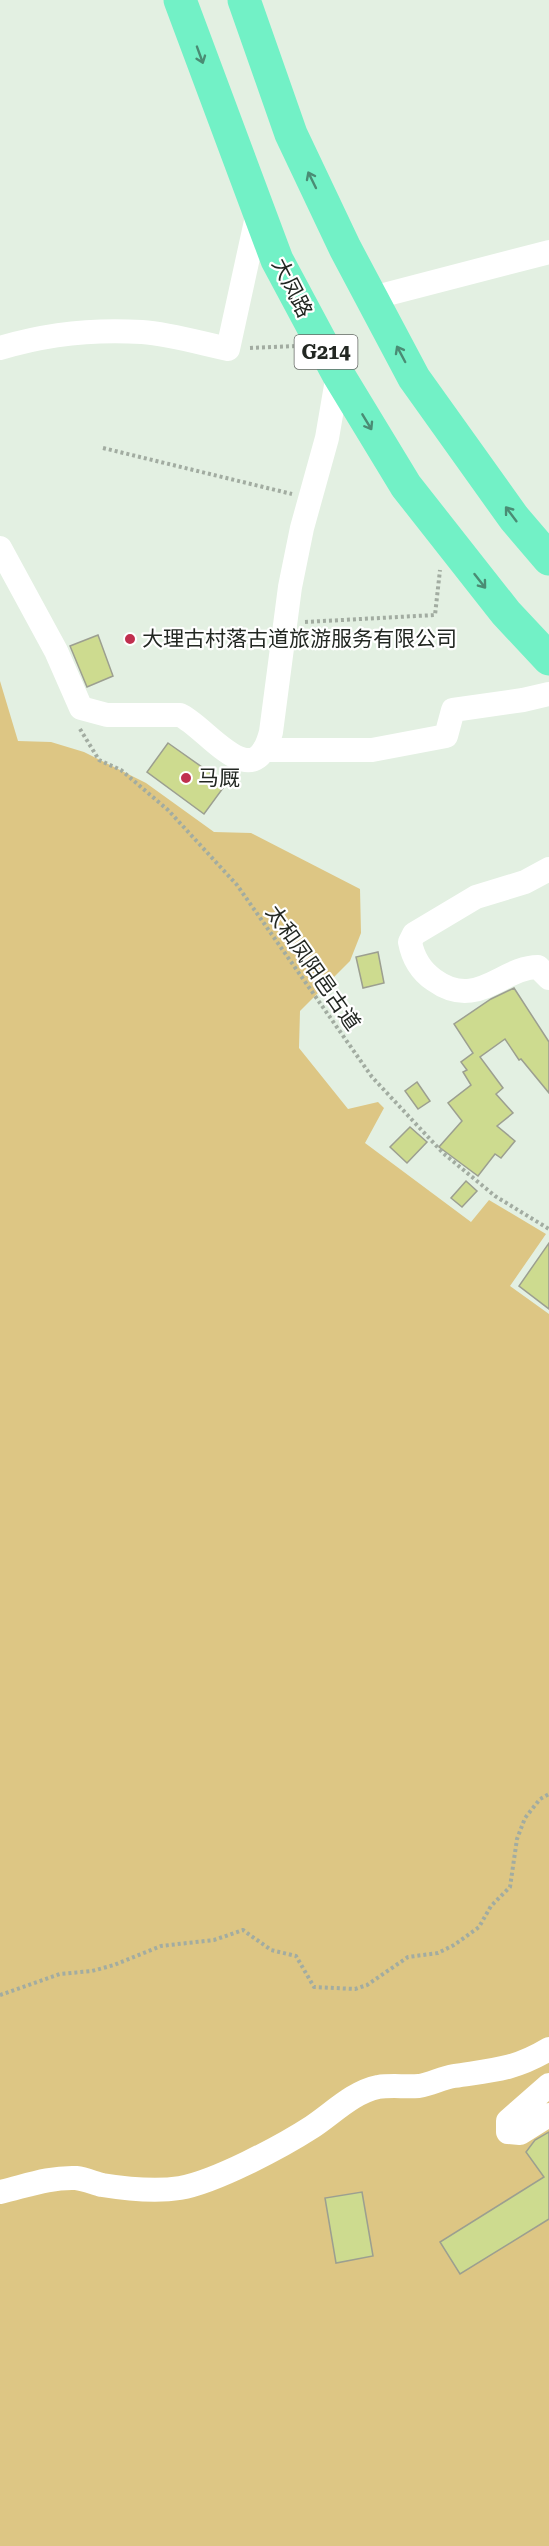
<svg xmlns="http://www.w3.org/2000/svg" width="549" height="2546" font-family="'Roboto Serif','Noto Sans SC',serif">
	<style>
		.green { fill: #ddc684 }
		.building { fill: #cddb8f; stroke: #9c9f90; stroke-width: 1.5 }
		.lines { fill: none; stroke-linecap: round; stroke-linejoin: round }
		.path { stroke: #a2aca1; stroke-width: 4; stroke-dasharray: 3 3; stroke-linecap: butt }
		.minor { stroke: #fff; stroke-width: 24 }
		.highway { stroke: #72f1c6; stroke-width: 33 }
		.oneway { stroke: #4a8c74 }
		.poi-dot { fill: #c02f4e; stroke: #fff; stroke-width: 2 }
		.labels { text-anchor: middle; stroke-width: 4.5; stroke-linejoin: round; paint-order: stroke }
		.shield { fill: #fff; stroke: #646864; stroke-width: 1.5 }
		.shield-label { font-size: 20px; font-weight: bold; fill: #222722 }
		.street-label { font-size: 21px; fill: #222722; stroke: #fff }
		.poi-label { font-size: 21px; fill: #222722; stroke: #fff; text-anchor: start }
	</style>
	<rect width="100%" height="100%" fill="#e3f0e2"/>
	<!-- green -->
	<path class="green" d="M0,681l18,60 33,1 33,10 62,31 68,49 37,1 109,56 1,44 -11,28 -50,50 -1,37 49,61 30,-7 6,6 -19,35 106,79 18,-22 57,34 -36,52 39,28v1232h-549z"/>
	<!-- building -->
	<g class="building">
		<path d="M98,635l15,41 -26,11 -17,-41z"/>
		<path d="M168,743l58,41 -22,30 -57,-42z"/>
		<path d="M378,952l6,31 -21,5 -7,-31z"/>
		<path d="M514,988l35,54v51l-28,-34 -2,1 -14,-21 -25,18 23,31 -7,6 17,19 -16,13 18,15 -14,17 -6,-4 -17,22 -39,-29 23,-26 -14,-18 23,-18 -8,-13 4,-2 -6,-8 12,-9 -19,-29 37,-25z"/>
		<path d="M417,1082l13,19 -12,8 -13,-18z"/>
		<path d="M410,1127l17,15 -20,21 -17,-16z"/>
		<path d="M466,1181l11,10 -15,16 -11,-9z"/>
		<path d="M549,1243v66l-30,-23z"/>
		<path d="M549,2132v87l-89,55 -20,-32 104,-65 -18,-25 9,-12z"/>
		<path d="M362,2192l11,64 -37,7 -11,-65z"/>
	</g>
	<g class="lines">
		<!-- path -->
		<g class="path">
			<path d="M250,348l46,-2"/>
			<path d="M103,448l189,46"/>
			<path d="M305,622l130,-7 5,-45"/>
			<path d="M80,729l19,31 22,10 47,40 69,75 135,192 71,76 52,43 54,33"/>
			<path d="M0,1995l60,-21 32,-3 22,-6 47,-19 53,-6 29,-10 28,20 25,6 18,31 41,2 12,-4 41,-28 30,-4 16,-8 25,-18 12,-21 19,-19 7,-48 8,-21 15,-19 9,-5"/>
		</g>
		<!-- minor -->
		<g class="minor">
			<path d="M372,298l177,-46"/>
			<path d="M0,348c46,-14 94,-19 142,-16 28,2 58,11 86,17l30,-137"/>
			<path d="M0,548l56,103 25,57 26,7h73c27,12 74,84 91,17l19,-145 12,-59 25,-90 11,-64"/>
			<path d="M264,750h108l74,-14 7,-26 70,-10 26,-6"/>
			<path d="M549,869l-24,13 -49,15 -62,37 -4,8c3,16 11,29 24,38 43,31 68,-13 104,-13l11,11"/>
			<path d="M549,2085l-41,36v11l12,1 29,-18"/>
			<path d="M0,2192c26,-6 49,-15 76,-14 9,1 18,5 26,7 25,4 53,7 78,3 35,-6 101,-41 132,-61 20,-13 41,-35 66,-40 13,-2 27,0 41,-1 12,-2 23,-8 35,-10 39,-6 60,-6 95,-27"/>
		</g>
		<!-- highway -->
		<g class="highway">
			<path d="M180,0l97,260 61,114 68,112 100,127 43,46"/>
			<path d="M244,0l47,134 54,114 69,130 100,140 35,41"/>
		</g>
	</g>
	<!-- one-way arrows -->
	<defs><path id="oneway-shaft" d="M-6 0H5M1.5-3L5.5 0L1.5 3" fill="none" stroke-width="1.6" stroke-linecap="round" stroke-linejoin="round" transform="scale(1.5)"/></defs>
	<g class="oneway">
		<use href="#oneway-shaft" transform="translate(200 55) rotate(70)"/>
		<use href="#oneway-shaft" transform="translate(312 180) rotate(-116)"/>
		<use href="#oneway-shaft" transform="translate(401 354) rotate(-118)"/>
		<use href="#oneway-shaft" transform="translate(367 422) rotate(59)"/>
		<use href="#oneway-shaft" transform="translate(511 514) rotate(-127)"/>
		<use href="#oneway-shaft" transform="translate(480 581) rotate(52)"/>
	</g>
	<!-- markers -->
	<g class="poi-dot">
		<circle cx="130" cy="639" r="6"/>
		<circle cx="186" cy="778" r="6"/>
	</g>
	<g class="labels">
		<!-- shield labels -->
		<rect class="shield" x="294.5" y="335" width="63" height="34" rx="4.5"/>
		<g class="shield-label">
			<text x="326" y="359">G214</text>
		</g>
		<!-- street labels -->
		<g class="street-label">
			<text transform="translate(292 288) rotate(63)" y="7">大凤路</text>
			<text transform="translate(313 968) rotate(55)" y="7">太和凤阳邑古道</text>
		</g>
		<!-- poi labels -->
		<g class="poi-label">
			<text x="142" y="646">大理古村落古道旅游服务有限公司</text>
			<text x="198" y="785">马厩</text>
		</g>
	</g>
</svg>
